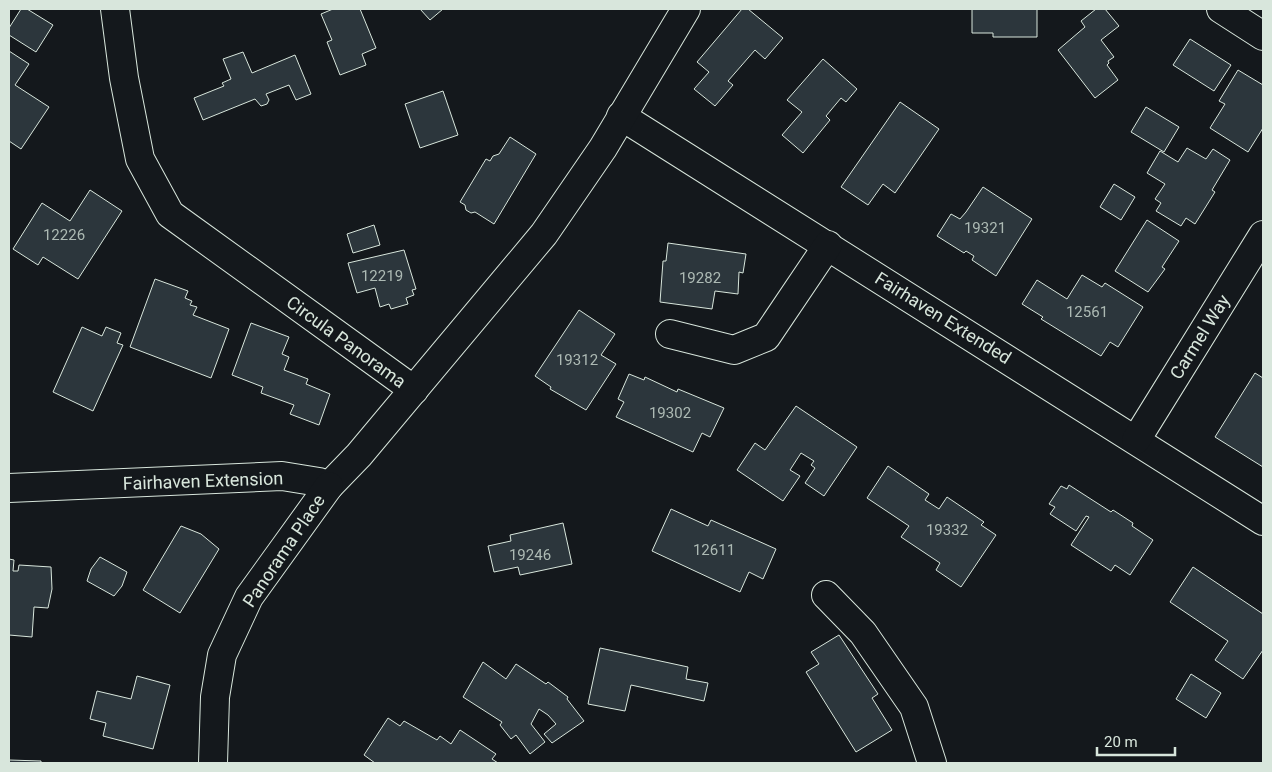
<svg xmlns="http://www.w3.org/2000/svg" width="1272" height="772" font-family="Roboto,sans-serif">
	<style>
		.building { fill: #2c363c; stroke: #d8e6dc }
		.lines { fill: none; stroke-linecap: round; stroke-linejoin: round }
		.minor-casing { stroke: #d8e6dc; stroke-width: 30 }
		.minor { stroke: #14181c; stroke-width: 28 }
		.labels { text-anchor: middle; stroke-width: 4; stroke-linejoin: round; paint-order: stroke }
		.number-label { font-size: 15px; fill: #adbab4 }
		.street-label { font-size: 18px; fill: #d8e6dc; stroke: #14181c }
	</style>
	<rect width="100%" height="100%" fill="#14181c"/>
	<!-- building -->
	<g class="building">
		<path d="M21,9h6l26,16 -17,27 -27,-17v-7z"/>
		<path d="M333,9h27l16,39 -14,6 4,11 -26,10 -13,-33 5,-2 -11,-26z"/>
		<path d="M420,9h23l-13,11z"/>
		<path d="M742,9h6l35,29 -18,21 -10,-9 -27,31 5,4 -18,21 -21,-17 15,-17 -12,-10z"/>
		<path d="M972,9h65v28h-44v-4h-21z"/>
		<path d="M1096,9h9l14,17 -18,14 13,17 -6,4 1,2 -2,2 11,15 -23,18 -37,-48 27,-23 -4,-6z"/>
		<path d="M1190,39l41,26 -17,26 -41,-26z"/>
		<path d="M9,51l20,13 -14,21 34,22 -28,42 -12,-8z"/>
		<path d="M243,52l9,21 43,-18 16,39 -15,6 -7,-15 -23,9 3,6 -2,4 -6,2 -6,-7 -52,21 -9,-22 30,-12 -2,-3 9,-4 -8,-20z"/>
		<path d="M823,59l34,30 -11,13 -5,-4 -15,18 4,4 -27,33 -21,-18 20,-23 -15,-12z"/>
		<path d="M1238,70l25,15v43l-15,24 -38,-24 15,-24 -6,-3z"/>
		<path d="M443,91l15,44 -38,13 -15,-44z"/>
		<path d="M900,102l39,27 -44,64 -12,-9 -15,21 -27,-18z"/>
		<path d="M1146,107l33,20 -15,25 -33,-20z"/>
		<path d="M510,137l26,17 -42,70 -19,-12 -4,1 -5,-3 -1,-5 -5,-3 26,-43 4,2 3,-5 6,-2z"/>
		<path d="M1187,148l19,11 7,-10 17,11 -18,30 3,2 -20,32 -9,-6 -5,8 -25,-15 5,-8 -6,-4 10,-15 -18,-11 13,-22 18,11z"/>
		<path d="M1114,184l21,13 -14,23 -21,-13z"/>
		<path d="M983,187l49,32 -36,57 -24,-16 2,-4 -8,-5 -2,2 -27,-17 14,-22 9,5 6,-7z"/>
		<path d="M90,190l32,21 -44,68 -35,-22 -5,8 -25,-16 29,-46 28,18z"/>
		<path d="M1147,220l32,21 -17,26 3,2 -17,23 -33,-21z"/>
		<path d="M374,225l6,20 -27,8 -6,-19z"/>
		<path d="M668,243l78,11 -3,19 -4,-1 -1,22 -23,-3 -3,18 -52,-7 3,-41h3z"/>
		<path d="M404,250l12,39 -4,1 2,5 -8,3 2,6 -17,5 -2,-5 -9,3 -5,-19 -18,5 -9,-30z"/>
		<path d="M1082,275l20,12 3,-4 38,24 -25,40 -8,-5 -9,14 -60,-37 2,-2 -21,-13 15,-24 30,19z"/>
		<path d="M155,279l33,12 -3,7 7,3 -2,4 7,2 -4,8 36,14 -18,49 -81,-31z"/>
		<path d="M579,310l36,24 -14,21 15,9 -30,46 -36,-21 1,-2 -16,-11z"/>
		<path d="M251,323l38,14 -7,17 7,3 -5,13 24,9 -2,5 24,10 -11,31 -29,-11 4,-9 -33,-12 2,-6 -31,-12z"/>
		<path d="M82,327l20,9 4,-9 15,6 -4,10 6,2 -30,66 -40,-19z"/>
		<path d="M1255,373l8,5v89l-48,-30z"/>
		<path d="M629,374l15,6 1,-3 32,15 1,-3 46,19 -14,29 -8,-4 -9,19 -77,-35 8,-15 -6,-3z"/>
		<path d="M796,406l61,41 -33,49 -19,-13 10,-15 -4,-3 3,-4 -13,-8 -11,17 10,6 -17,25 -46,-31 18,-27 10,7z"/>
		<path d="M888,466l41,28 -4,6 14,9 8,-12 37,25 -3,3 15,10 -35,52 -25,-17 4,-7 -39,-26 8,-11 -42,-28z"/>
		<path d="M1069,485l42,27 2,-2 20,13 -1,3 21,14 -23,35 -15,-10 -4,6 -40,-26 18,-28 -3,-1 -10,15 -26,-17 5,-7 -6,-3 12,-18 6,3z"/>
		<path d="M671,509l37,17 3,-6 65,29 -13,30 -14,-7 -9,20 -88,-41z"/>
		<path d="M563,523l9,41 -52,11 -2,-8 -24,5 -6,-26 23,-5 -1,-6z"/>
		<path d="M181,526l20,8 18,15 -39,64 -37,-23z"/>
		<path d="M100,557l27,15 -5,14 -8,10 -27,-15 4,-12z"/>
		<path d="M9,559l5,1 -1,11h5l1,-6 32,2 1,22 -4,19 -14,-1 -2,30 -23,-2z"/>
		<path d="M1193,567l70,47v36l-20,29 -28,-19 13,-19 -58,-39z"/>
		<path d="M839,635l39,59 -6,4 20,32 -36,22 -50,-80 13,-8 -8,-12z"/>
		<path d="M600,648l88,19 -2,12 22,4 -4,18 -73,-16 -6,26 -37,-7z"/>
		<path d="M483,662l23,17 10,-15 30,20 2,-2 20,15 -1,2 17,22 -32,22 -8,-9 12,-10 -8,-9 -9,-6 -8,15 14,18 -15,12 -14,-19 -5,4 -11,-14 2,-3 -39,-25z"/>
		<path d="M1191,674l30,19 -15,25 -30,-19z"/>
		<path d="M137,676l33,9 -17,64 -50,-13 3,-13 -16,-4 7,-28 34,8z"/>
		<path d="M388,718l12,8 4,-5 33,19 3,-4 11,8 9,-14 36,24 -4,5 6,4h-123l-11,-8z"/>
		<path d="M9,760l32,1v2h-32z"/>
	</g>
	<g class="lines">
		<defs>
			<g id="minor">
				<path d="M115,9l9,69 16,81 30,55 244,176"/>
				<path d="M1221,9l42,27"/>
				<path d="M621,116l642,405"/>
				<path d="M670,334l64,16 32,-13 62,-92"/>
				<path d="M1136,440l127,-205"/>
				<path d="M9,488l273,-12 37,6 10,4 30,-31 185,-221 59,-86 83,-139"/>
				<path d="M826,595l37,38 51,74 18,56"/>
				<path d="M213,763l2,-66 7,-42 27,-58 80,-111"/>
			</g>
		</defs>
		<!-- minor casing -->
		<use href="#minor" class="minor-casing"/>
		<!-- minor -->
		<use href="#minor" class="minor"/>
	</g>
	<g class="labels">
		<!-- number labels -->
		<g class="number-label">
			<text x="985" y="233">19321</text>
			<text x="64" y="240">12226</text>
			<text x="382" y="281">12219</text>
			<text x="700" y="283">19282</text>
			<text x="1087" y="317">12561</text>
			<text x="577" y="365">19312</text>
			<text x="670" y="418">19302</text>
			<text x="947" y="535">19332</text>
			<text x="714" y="555">12611</text>
			<text x="530" y="560">19246</text>
		</g>
		<!-- street labels -->
		<g class="street-label">
			<text transform="translate(943 318) rotate(32)" y="6">Fairhaven Extended</text>
			<text transform="translate(1200 337) rotate(-58)" y="6">Carmel Way</text>
			<text transform="translate(346 342) rotate(36)" y="6">Circula Panorama</text>
			<text transform="translate(203 481) rotate(-2)" y="6">Fairhaven Extension</text>
			<text transform="translate(284 551) rotate(-56)" y="6">Panorama Place</text>
		</g>
	</g>
	<!-- border -->
	<rect width="1272" height="772" fill="none" stroke="#d8e6dc" stroke-width="20"/>
	<!-- scale -->
	<path d="M1097 747v8h78v-8" fill="none" stroke="#d8e6dc" stroke-width="2.5"/>
	<text x="1104" y="747" font-size="15" fill="#d8e6dc" stroke="#14181c" stroke-width="4" paint-order="stroke">20 m</text>
</svg>
